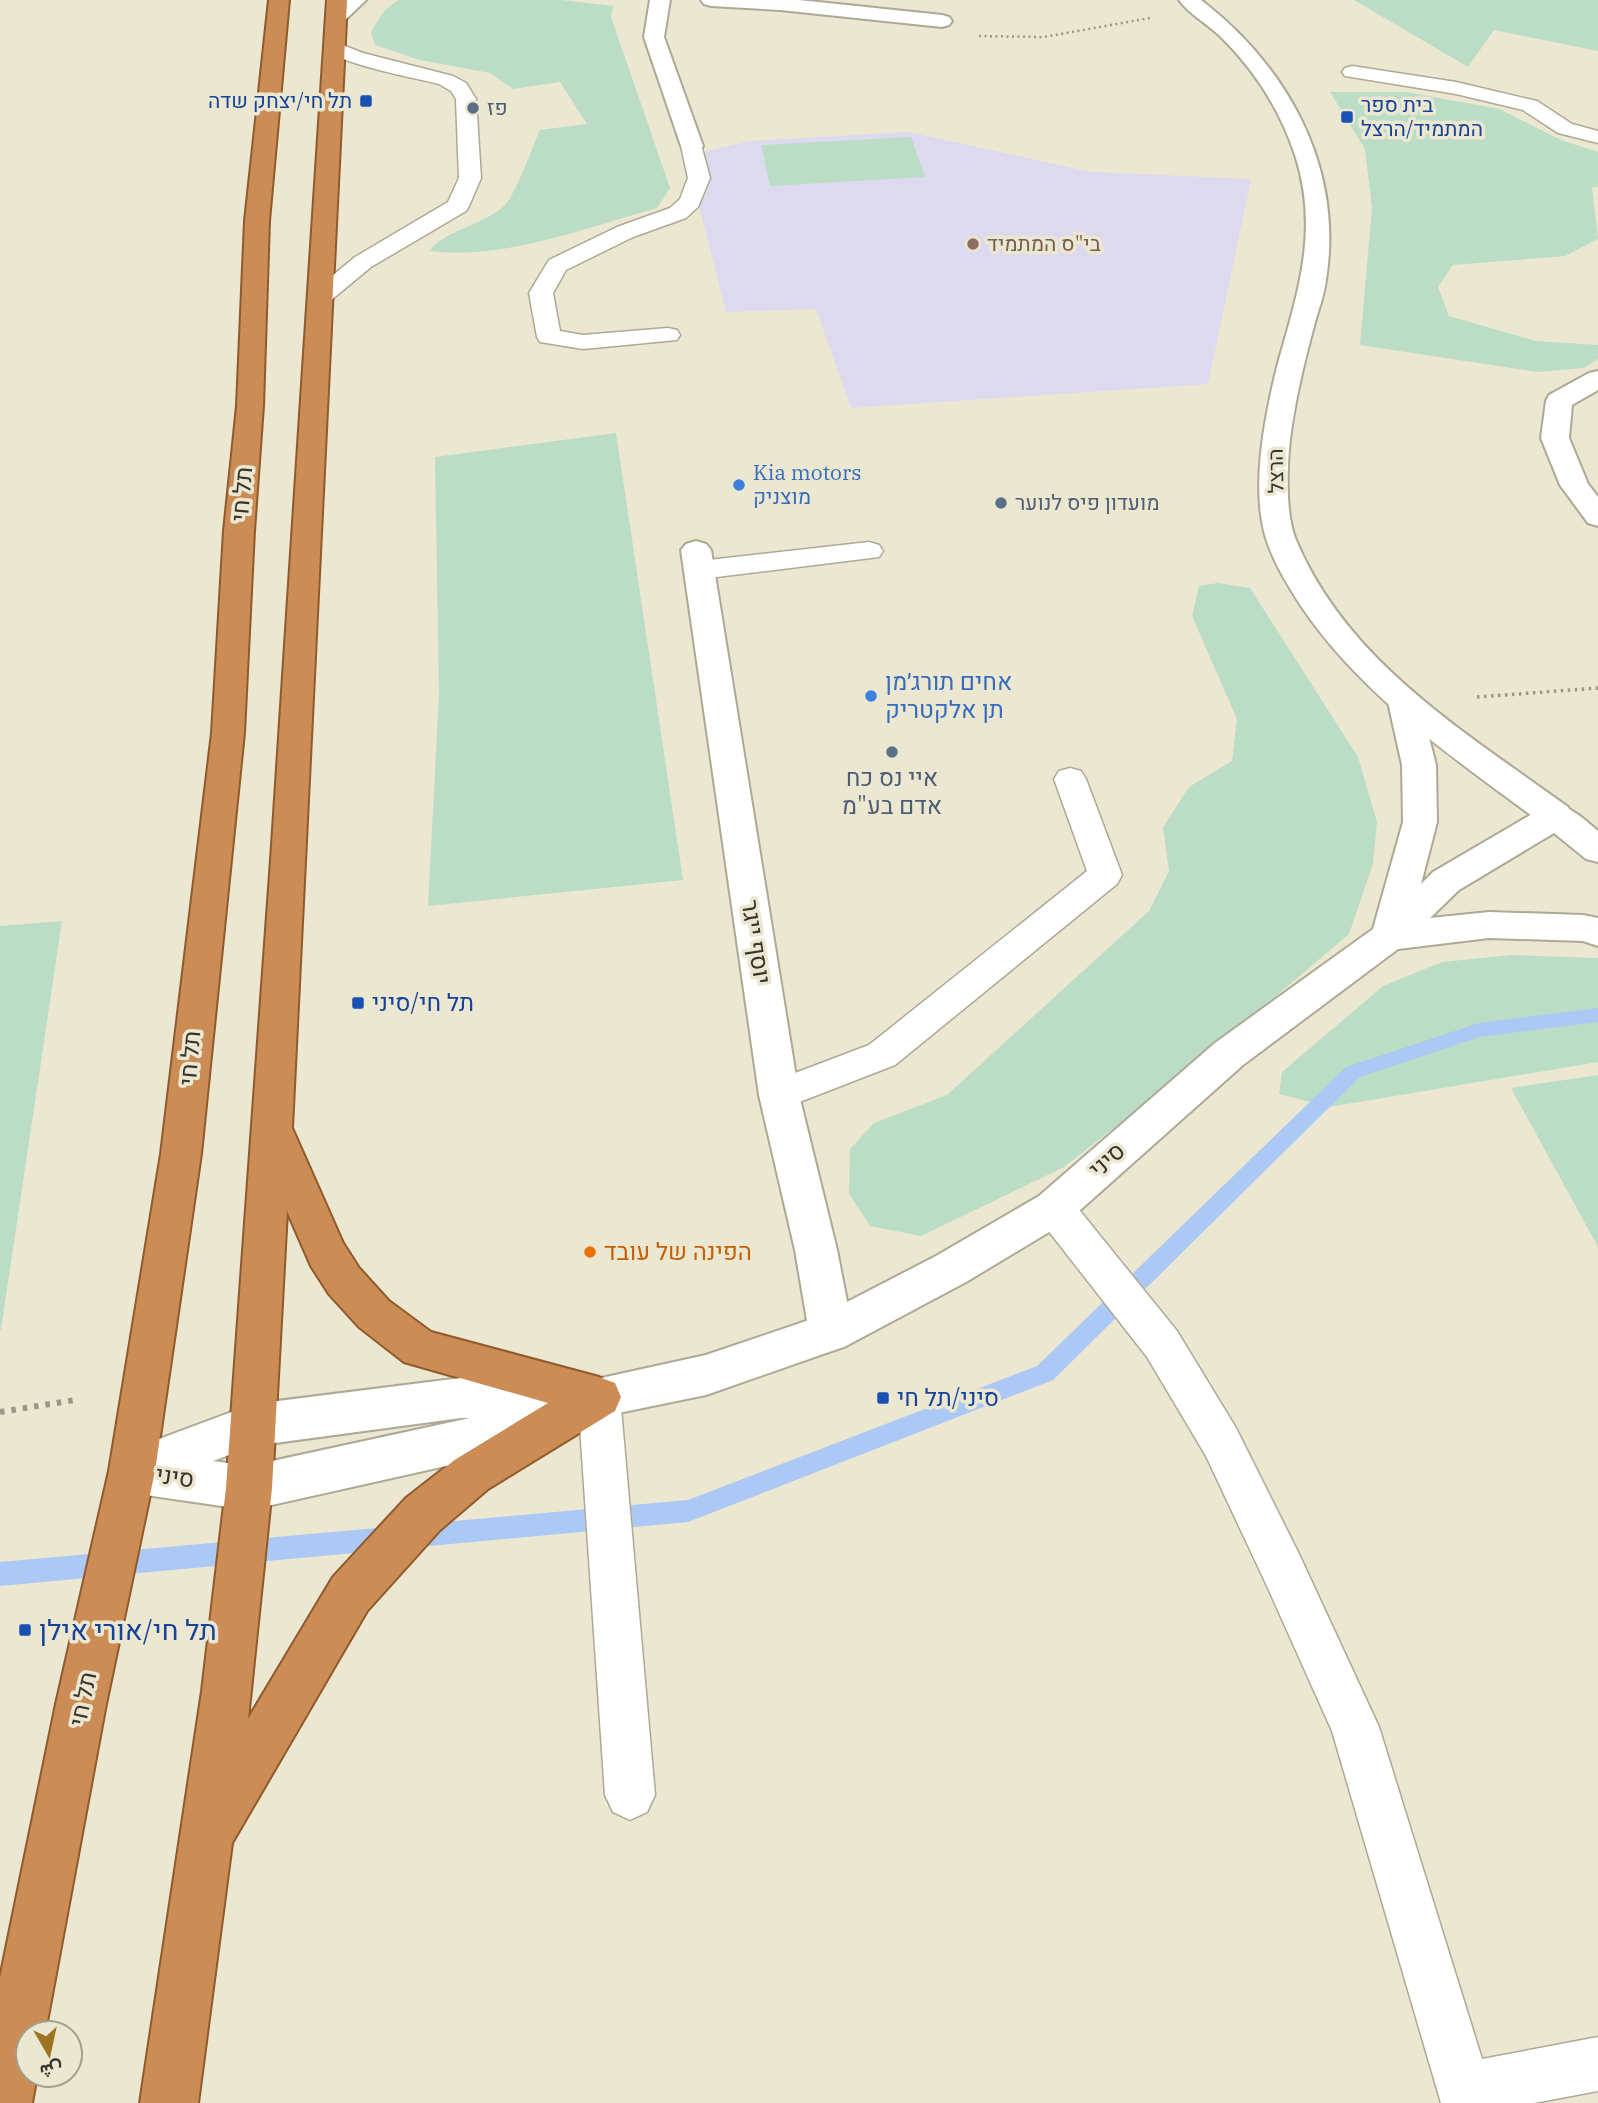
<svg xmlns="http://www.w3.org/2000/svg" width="1598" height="2103" font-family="'IBM Plex Serif',Vazirmatn,Heebo,serif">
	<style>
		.education { fill: #ddd9ef }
		.green { fill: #bbddc6 }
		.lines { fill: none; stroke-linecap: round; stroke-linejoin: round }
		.stream { fill: #acc8f5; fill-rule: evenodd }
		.service-casing { stroke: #aca994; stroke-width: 3 }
		.minor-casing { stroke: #aca994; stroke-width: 4 }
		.tertiary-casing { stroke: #aca994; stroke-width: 4 }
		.trunk-casing { stroke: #8f5b2c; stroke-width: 4 }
		.path-far2 { stroke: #9a9787; stroke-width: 2.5; stroke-dasharray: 2 3.5; stroke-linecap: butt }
		.path-far1 { stroke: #9a9787; stroke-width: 3.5; stroke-dasharray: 2.5 4.5; stroke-linecap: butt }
		.path { stroke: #9a9787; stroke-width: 6; stroke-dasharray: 4.5 7; stroke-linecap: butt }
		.service { fill: #fff; fill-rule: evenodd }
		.minor { fill: #fff; fill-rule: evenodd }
		.tertiary { fill: #fff; fill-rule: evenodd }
		.trunk { fill: #cc8c56; fill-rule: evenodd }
		.transit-dot { fill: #1a4fb4; stroke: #ebe7d1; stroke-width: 2.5 }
		.service-dot { fill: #5c6f8a; stroke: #ebe7d1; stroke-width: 2.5 }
		.education-dot { fill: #8d6e63; stroke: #ebe7d1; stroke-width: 2.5 }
		.shop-dot { fill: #3f7fe0; stroke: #ebe7d1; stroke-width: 2.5 }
		.food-dot { fill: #e8710a; stroke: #ebe7d1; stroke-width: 2.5 }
		.labels { text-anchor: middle; stroke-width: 7; stroke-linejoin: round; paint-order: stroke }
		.far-transit-label { font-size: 21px; fill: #164399; stroke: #ebe7d1; text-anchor: end }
		.far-service-label { font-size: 21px; fill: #4e5e75; stroke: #ebe7d1; text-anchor: start }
		.far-education-label { font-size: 21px; fill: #785e54; stroke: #ebe7d1; text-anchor: start }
		.far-street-label { font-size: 21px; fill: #36342c; stroke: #ebe7d1 }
		.far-shop-label { font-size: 21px; fill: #366cbe; stroke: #ebe7d1; text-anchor: start }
		.street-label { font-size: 24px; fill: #36342c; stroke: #ebe7d1 }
		.shop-label { font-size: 24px; fill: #366cbe; stroke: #ebe7d1; text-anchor: start }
		.service-label { font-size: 24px; fill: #4e5e75; stroke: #ebe7d1 }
		.transit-label { font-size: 24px; fill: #164399; stroke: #ebe7d1; text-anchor: start }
		.food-label { font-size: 24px; fill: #c56008; stroke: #ebe7d1; text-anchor: start }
		.near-transit-label { font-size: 28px; fill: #164399; stroke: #ebe7d1; text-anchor: start }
	</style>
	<rect width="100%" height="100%" fill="#ebe7d1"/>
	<!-- education -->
	<path class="education" d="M908,132l183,40 160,7 -43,205 -357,24 -35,-99 -90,3 -40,-156 65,-15z"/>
	<!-- green -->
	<g class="green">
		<path d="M399,0h163l51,6 -2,11 59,171 -13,20c-73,20 -151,52 -227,43 10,-19 56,-27 74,-45 12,-12 28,-58 36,-76l47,-6 -27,-42 -47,7 -23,-16 -70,-13 -45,-15 -4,-12c7,-14 14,-26 28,-33z"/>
		<path d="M1354,0h244v51l-104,-21 -26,37z"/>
		<path d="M1330,92h76l93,17 62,31 37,12v35h-6l6,52 -33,17 -112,9 -15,22 11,29 87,25 62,4v14l-14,9 -47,4 -177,-27 12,-137 -7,-59z"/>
		<path d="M911,137l14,40 -155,9 -9,-41z"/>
		<path d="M616,433l67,447 -255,26 11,-211 -4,-238z"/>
		<path d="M1218,583l32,5 108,169 19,65 -4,42 -24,70 -146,124 -139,109 -143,69 -51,-10 -21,-32 1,-45 24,-26 73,-28 202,-184 20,-40 -6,-44 26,-40 43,-26 5,-42 -45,-103 7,-30z"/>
		<path d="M62,921l-61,408 -1,1v-404z"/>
		<path d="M1512,955l86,3v104l-269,45 -50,-13 3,-22 101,-86 59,-24z"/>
		<path d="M1598,1075v172l-87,-159z"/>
	</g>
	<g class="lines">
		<!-- stream -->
		<path class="stream" d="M1598,1008v14l-119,15 -119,40 -307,303 -365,142 -688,64v-24l688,-62 349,-134 309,-299 133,-44z"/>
		<defs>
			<g id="service">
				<path d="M335,42l28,11 90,23 13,7 10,16 5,79 -12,28 -3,5 -95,56 -41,34h-16l-4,-5 4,-5 41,-34 93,-55 11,-24 -3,-79 -5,-8 -12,-7c-23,-6 -101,-20 -114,-36l3,-4z"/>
				<path d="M1352,66l104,16 81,19 35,23 26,7v12l-40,-10 -35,-23 -67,-16 -111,-18 -3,-4 3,-4z"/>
				<path d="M692,140l8,1 10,37 -12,29 -12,11 -53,19 -67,33 -13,23 7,38 23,4 85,-7 9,2 3,5 -3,5 -94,9 -43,-7 -3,-5 -8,-44 20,-33 68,-33 53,-19 10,-9 8,-21 -7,-32 3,-5z"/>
				<path d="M869,542l10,3 4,6 -4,6 -179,22 -10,-3 -4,-6 4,-6 10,-3z"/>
				<path d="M1070,768l11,3 5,8 36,96 -5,9 -222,181 -116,45 -13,-4 -6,-11 6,-11 103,-39 218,-174 -33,-92 5,-8z"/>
				<path d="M1054,1191l14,5 109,135 59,97 63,126 80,173 103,332 116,-22v54l-64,12h-93l-109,-372 -65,-145 -61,-130 -59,-99 -107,-137 -6,-12 6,-12z"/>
				<path d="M599,1378l15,5 6,14 35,398 -8,17 -17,8 -17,-8 -8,-17 -27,-398 6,-14z"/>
			</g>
			<g id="minor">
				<path d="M344,0h22l-23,22h-14l-3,-4z"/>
				<path d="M650,0h20l-6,37 39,109 -3,5h-16l-3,-5 -37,-109z"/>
				<path d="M701,0h98l143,15 7,2 3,4 -3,4 -7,2 -162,-17 -69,-4 -7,-2z"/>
				<path d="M1179,0h22c87,67 143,168 125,280 -2,16 -8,31 -12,46 -9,33 -17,66 -22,99 -5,31 -8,86 4,115 51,122 170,193 272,267l5,9 -5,9 -12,3 -12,-3c-88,-66 -181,-127 -243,-219 -14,-22 -29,-46 -36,-71 -14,-50 0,-119 12,-168 20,-73 43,-135 18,-212 -15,-46 -42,-87 -76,-120 -13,-12 -30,-21 -40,-35z"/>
				<path d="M1598,371v19l-26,15 -3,33 19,46 10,13v29l-10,-3 -28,-38 -19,-47 5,-37 3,-6 40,-22z"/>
				<path d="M696,541l10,3 5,6 88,545 38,155 16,82 -7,14 -15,5 -15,-5 -7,-14 -14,-82 -36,-155 -78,-545 5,-6z"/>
			</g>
			<path id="tertiary" d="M1404,691l11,3 5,8 16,63 1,57 -16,62 12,-12 111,-65c23,-6 37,10 54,24v31l-12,-3 -32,-26 -95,57 -29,28 59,-6 94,3 15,3v28l-15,-5 -94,-3 -91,11 -155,116 -174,155 -103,62 -120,64 -140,49 -107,22 -113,40 -237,53 -117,-17 -16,-7 -7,-15 10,-17 134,-50 208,-26 108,-1 14,5 123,-27 112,-38 118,-61 103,-60 176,-153 158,-114 30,-107 -1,-57 -14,-63 5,-8zM461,1418h9l-221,48 -36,-5 40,-15z"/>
			<g id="trunk">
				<path d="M269,0h20l-20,221 -6,185 -9,125 -10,202 -43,421 -46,317 -49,233 -61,329h-17v42h9l-5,28h-32v-125l56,-274 53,-233 52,-317 51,-421 12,-202 13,-125 8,-185z"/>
				<path d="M327,0h20l-55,1128 51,115 16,25 30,33 42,31 168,45 16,6 6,14 -6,14 -127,78 -48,41 -73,81 -135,232 -34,260h-58l62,-412 24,-203 45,-628zM287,1211l24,55 18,28 30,33 45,35 144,41 -92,56 -50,39 -73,79 -85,142 24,-231z"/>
			</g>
		</defs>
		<!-- service casing -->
		<use href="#service" class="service-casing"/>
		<!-- minor casing -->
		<use href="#minor" class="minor-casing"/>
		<!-- tertiary casing -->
		<use href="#tertiary" class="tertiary-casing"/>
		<!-- trunk casing -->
		<use href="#trunk" class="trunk-casing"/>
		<!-- path-far2 -->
		<path class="path-far2" d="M979,36l65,1 106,-19"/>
		<!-- path-far1 -->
		<path class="path-far1" d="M1477,697l121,-9"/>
		<!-- path -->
		<path class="path" d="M0,1412l75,-12"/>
		<!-- service -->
		<use href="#service" class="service"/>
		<!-- minor -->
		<use href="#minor" class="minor"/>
		<!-- tertiary -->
		<use href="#tertiary" class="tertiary"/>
		<!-- trunk -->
		<use href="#trunk" class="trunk"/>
	</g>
	<!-- markers -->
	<g class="transit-dot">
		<rect x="359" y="94" width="14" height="14" rx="3.5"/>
		<rect x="1340" y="110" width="14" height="14" rx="3.5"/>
		<rect x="351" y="996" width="14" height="14" rx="3.5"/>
		<rect x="876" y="1391" width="14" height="14" rx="3.5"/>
		<rect x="18" y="1623" width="14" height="14" rx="3.5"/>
	</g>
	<g class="service-dot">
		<circle cx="473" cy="108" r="7"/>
		<circle cx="1001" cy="503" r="7"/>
		<circle cx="892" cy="752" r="7"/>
	</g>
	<circle class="education-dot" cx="973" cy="244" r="7"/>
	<g class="shop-dot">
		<circle cx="739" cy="485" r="7"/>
		<circle cx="871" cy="696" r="7"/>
	</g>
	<circle class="food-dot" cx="590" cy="1252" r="7"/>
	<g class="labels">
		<!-- far-transit labels -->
		<g class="far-transit-label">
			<text x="352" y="108">תל חי/יצחק שדה</text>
			<text x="1361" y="112" text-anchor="start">בית ספר<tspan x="1361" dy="24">המתמיד/הרצל</tspan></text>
		</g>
		<!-- far-service labels -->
		<g class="far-service-label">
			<text x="487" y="115">פז</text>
			<text x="1015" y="510">מועדון פיס לנוער</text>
		</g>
		<!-- far-education labels -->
		<g class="far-education-label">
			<text x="987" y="251">בי"ס המתמיד</text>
		</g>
		<!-- far-street labels -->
		<g class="far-street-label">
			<text transform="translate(1276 471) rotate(-91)" y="7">הרצל</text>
		</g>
		<!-- far-shop labels -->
		<g class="far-shop-label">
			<text x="753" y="480">Kia motors<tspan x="753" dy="24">מוצניק</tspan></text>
		</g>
		<!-- street labels -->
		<g class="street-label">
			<text transform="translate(242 494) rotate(-85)" y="8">תל חי</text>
			<text transform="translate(756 942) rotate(81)" y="8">יוסף ייגר</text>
			<text transform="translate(190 1058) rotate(-85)" y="8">תל חי</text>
			<text transform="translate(1107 1160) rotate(-42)" y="8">סיני</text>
			<text transform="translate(175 1477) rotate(8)" y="8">סיני</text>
			<text transform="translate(83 1699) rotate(-78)" y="8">תל חי</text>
		</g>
		<!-- shop labels -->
		<g class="shop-label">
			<text x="885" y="690">אחים תורג׳מן<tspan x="885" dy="28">תן אלקטריק</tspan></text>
		</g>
		<!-- service labels -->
		<g class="service-label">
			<text x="892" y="786">איי נס כח<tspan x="892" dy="28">אדם בע"מ</tspan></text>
		</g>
		<!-- transit labels -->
		<g class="transit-label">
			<text x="372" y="1011">תל חי/סיני</text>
			<text x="897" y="1406">סיני/תל חי</text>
		</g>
		<!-- food labels -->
		<g class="food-label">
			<text x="604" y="1260">הפינה של עובד</text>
		</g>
		<!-- near-transit labels -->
		<g class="near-transit-label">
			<text x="39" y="1640">תל חי/אורי אילן</text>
		</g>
	</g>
	<!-- north arrow -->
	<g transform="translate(49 2054) rotate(171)"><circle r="33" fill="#ebe7d1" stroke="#a39f8f" stroke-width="2"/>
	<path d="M0-5L12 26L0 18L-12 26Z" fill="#9e7423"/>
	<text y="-10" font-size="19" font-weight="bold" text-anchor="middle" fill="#36342c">ش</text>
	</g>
</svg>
